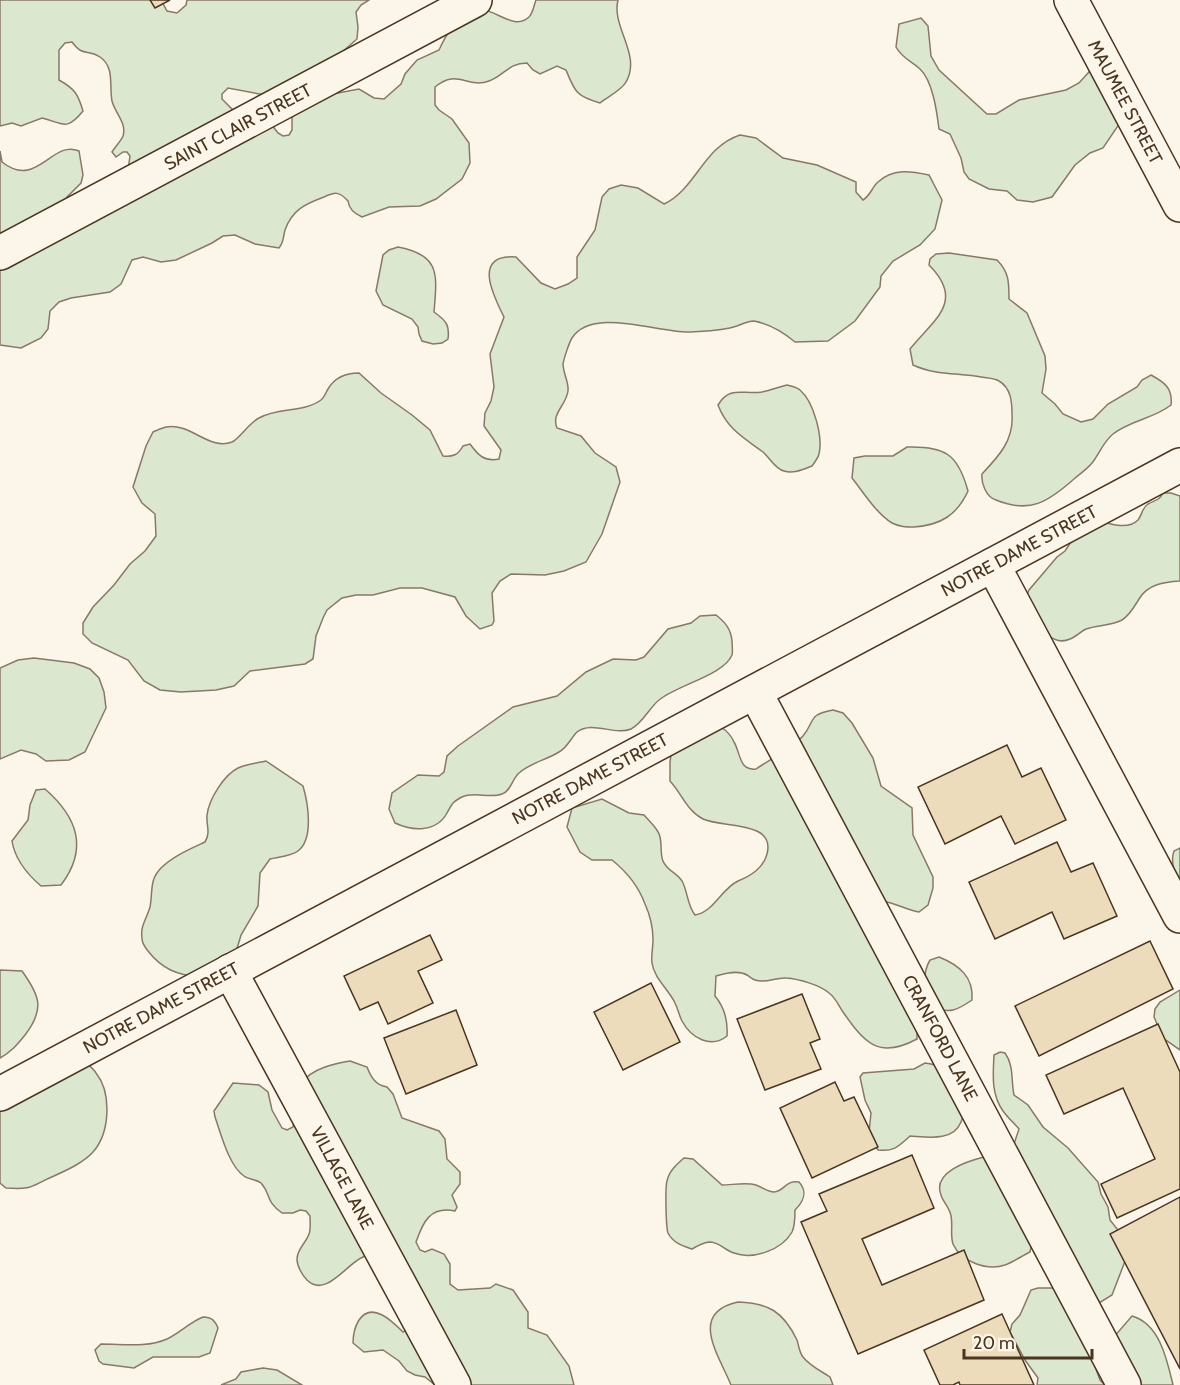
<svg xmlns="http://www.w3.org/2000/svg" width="1180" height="1385" font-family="Cabin,sans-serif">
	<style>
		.green { fill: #dce7d0; stroke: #887966; stroke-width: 1.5 }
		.building { fill: #ecdcbc; stroke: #4a3520; stroke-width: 1.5 }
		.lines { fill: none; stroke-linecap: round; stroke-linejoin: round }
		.minor-casing { stroke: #4a3520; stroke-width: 36 }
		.minor { stroke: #fbf6e9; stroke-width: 33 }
		.labels { text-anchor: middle; stroke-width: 4.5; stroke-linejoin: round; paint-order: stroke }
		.street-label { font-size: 18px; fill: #4a3520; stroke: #fbf6e9 }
	</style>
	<rect width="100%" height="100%" fill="#fbf6e9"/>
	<!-- green -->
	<g class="green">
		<path d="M0,0h161l6,11 10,2 9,-8 1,-5h182l-8,5 -5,7 2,15 -1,12 -24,21 -68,35 -37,-7 -6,6v5l12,12 37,13 7,9 5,3 6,-1 3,-5v-15l30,-19 37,-7 15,9 10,1 17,-15 4,-10 12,-14 22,-10c7,-15 16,-32 32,-39 20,-9 41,22 58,6 4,-4 5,-12 7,-17h82c-7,27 24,55 8,82 -4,8 -19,15 -26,21 -24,-7 -25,-11 -34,-33l-9,-4 -17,8 -7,-4 -6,-7c-19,0 -23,13 -38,18 -22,8 -32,-13 -54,6v18l4,5 13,9 17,24 1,20 -8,16 -26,20 -16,7 -31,1 -27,10c-7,-3 -13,-8 -14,-16 -9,-10 -13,-9 -24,-4 -19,7 -32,13 -39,33 -2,7 -1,12 -6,18l-24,-4 -20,-9 -12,1 -11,7 -36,17 -15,2 -18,-5 -11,3 -11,24 -11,8 -39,6 -12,4 -9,9 -2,18 -7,9 -20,10 -21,-3v-194l2,11c35,28 50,-23 77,-11l4,24 -2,8 -14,14 -16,29 77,-56 2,-14 -3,-4h-4l-7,5 -4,-5c3,-5 9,-11 11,-16 4,-13 -8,-23 -11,-35 -3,-15 3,-34 -12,-44 -13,-9 -16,1 -28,-15l-7,1 -6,7v30c16,9 19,14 24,31 -17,21 -20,12 -41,7l-21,8 -9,-3 -12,3z"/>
		<path d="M921,18l7,8 3,30 8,14 48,44h9l23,-14 47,-10 13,-7 10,-11 21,-5 16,47 -23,34 -13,5 -15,12 -23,32 -19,5 -16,-2 -10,-9 -18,-2 -20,-10 -5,-7 -3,-14 -11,-24 -11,-5c-2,-16 -6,-48 -19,-60 -9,-8 -18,-11 -24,-22l3,-23z"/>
		<path d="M740,135l16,3 27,20 34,7 39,17v10l7,8c8,-5 9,-13 15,-18 15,-14 33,-11 51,-7l13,25 -7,29 -15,16 -27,16 -12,15 -1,11 -25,34 -27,20 -33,1c-12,-10 -25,-18 -41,-21 -6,0 -12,3 -17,5 -15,5 -30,5 -46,6 -31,2 -98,-26 -119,6 -3,5 -8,20 -9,26 0,9 6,18 5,27 -2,15 -17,22 -11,37l24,8 14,17 21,14 4,15 -18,52 -16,28 -22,9 -19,4 -34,-1 -11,7 -8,12 2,28 -2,4 -12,4 -14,-13 -11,-19 -33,-9h-22l-27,7h-17l-14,3 -15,12 -4,8 -7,18 -3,23 -8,5 -55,7 -16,15 -18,4 -35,2 -21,-2 -16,-9 -16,-21 -36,-17 -9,-9v-11l10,-16 21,-22 16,-21 15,-13 11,-15 -1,-22 -13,-11 -9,-16 13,-41 7,-14c4,-2 9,-4 13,-5 24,-5 43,24 66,15 7,-3 17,-19 27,-24 19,-11 44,-5 62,-18 3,-2 5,-8 7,-11 7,-12 19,-16 31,-16l22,20 31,22 18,15 13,26c10,1 15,-1 20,-10l7,-2c8,11 14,18 29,15l2,-9 -17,-24 1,-13 6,-12 3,-14 -4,-33 14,-37c-11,-22 -32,-63 12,-60l25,26 14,6 13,-5 9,-6v-21l18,-27 7,-33 7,-8 12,-4 17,3 26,16c32,-15 39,-57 76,-69z"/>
		<path d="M398,247c43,8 39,28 36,65 11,8 16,12 14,27l-6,4 -9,1 -11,-3 -3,-7 -1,-7 -6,-8 -29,-14 -7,-14 7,-36 6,-5z"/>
		<path d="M949,253l48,7c12,12 12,22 12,39l18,14 18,43 1,13 -4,24 13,11 8,10 18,8 12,-3 15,-15 29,-17 5,-7 9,-5c13,7 22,13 20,30 -18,14 -40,15 -58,29 -10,8 -13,19 -21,29 -5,6 -12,11 -18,16 -26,23 -44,35 -78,21 -10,-3 -15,-17 -14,-26 17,-18 32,-34 30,-60 0,-12 -1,-26 -13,-33 -4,-3 -13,-3 -18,-4 -23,-4 -47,-2 -68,-12l-3,-16c23,-29 56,-47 19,-84l1,-6 6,-5z"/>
		<path d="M787,385c4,1 10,2 13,5 14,12 23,47 19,64 -1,4 -4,8 -7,12 -8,3 -18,8 -28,5 -9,-2 -14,-13 -21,-19 -19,-14 -36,-23 -45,-47 12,-20 25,-10 44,-13 9,-2 17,-5 25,-7z"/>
		<path d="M907,447c38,-1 51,7 61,44 -11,24 -27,34 -54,36 -8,0 -14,0 -22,-4 -16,-10 -28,-30 -40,-45l2,-20 11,-2h28z"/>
		<path d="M1163,493h8l9,3v85c-16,1 -32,3 -41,18 -5,8 -9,16 -17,21 -12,6 -24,5 -36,9 -6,3 -10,8 -16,10 -22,10 -35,-22 -46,-37l5,-12 28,-33 8,-6 12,-18 18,-13c13,3 32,11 43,0 4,-5 4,-12 10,-16 7,-4 11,-3 15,-11z"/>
		<path d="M716,615c9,7 15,14 16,26 0,4 1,10 0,14 -8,20 -55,30 -73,45 -9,7 -17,24 -28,29 -16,7 -39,-9 -54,3 -6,6 -10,16 -18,20 -13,8 -29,11 -40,21 -7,6 -8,18 -17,21 -13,5 -27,-3 -40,3 -10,5 -10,7 -15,16 -11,20 -35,18 -52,10l-6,-14 3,-16 26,-18 21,1 5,-4 3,-16 11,-10 55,-39 44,-11 29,-24 27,-13 23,1 8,-3 24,-28 23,-6 9,-7z"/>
		<path d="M34,658l40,5 16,6 9,9 5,14 2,16 -21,44 -16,8 -23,1 -10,-7 -15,-4 -21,9v-91l18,-8z"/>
		<path d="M833,710l10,3 9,10 21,35 8,28 31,22 1,27 20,42v11l-5,17 -9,7c-16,-3 -29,-12 -45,-12l43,116v23c-39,21 -53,3 -74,-27 -4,-6 -8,-15 -14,-19 -9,-8 -30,-14 -43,-15 -10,-1 -20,6 -31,2 -3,-1 -6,-4 -8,-5 -9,-5 -21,-2 -31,1l-1,20c10,12 13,25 12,40 -16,13 -36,2 -45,-15 -3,-6 -4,-12 -7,-18 -6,-13 -21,-25 -23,-40 -1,-7 1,-16 1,-23 0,-12 -3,-25 -8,-36 -7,-19 -18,-32 -33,-44h-20l-12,-8 -13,-25 5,-19 30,-9 27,14 15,2c5,6 15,14 16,22 2,8 0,17 3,24 4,10 13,11 19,20 6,11 5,24 13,34 19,-3 26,-26 43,-34 12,-5 25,-12 29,-27 9,-34 -46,-26 -64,-35 -16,-8 -21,-25 -33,-38v-19l2,-14 49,-21c6,4 10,8 13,15 7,12 5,29 22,27 13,-9 37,-22 47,-33 13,-16 4,-21 30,-26z"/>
		<path d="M266,761l37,25c5,17 11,53 -5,65 -6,5 -20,6 -28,8l-10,14 -2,33 -17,29 -5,17 -36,25c-23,-2 -38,-8 -52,-26 -3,-4 -6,-7 -6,-13 -2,-12 5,-20 8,-31 3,-15 -1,-27 11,-39 12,-12 29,-19 44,-26 6,-10 1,-17 2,-27 2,-16 17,-40 31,-47 8,-4 19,-5 28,-7z"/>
		<path d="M45,789c32,28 44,59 16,96l-20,1c-14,-12 -26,-26 -29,-45l16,-21 2,-15 6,-15z"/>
		<path d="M1180,848v37c-5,-11 -10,-23 -6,-34z"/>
		<path d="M939,957c20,8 35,20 33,43 -16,11 -21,13 -40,8 -5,-18 -12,-31 -2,-48z"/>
		<path d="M0,970l22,1c18,25 23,38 3,64 -8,10 -14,17 -25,23z"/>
		<path d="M1180,990v60l-17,-12 -9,-21 1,-8 5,-7z"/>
		<path d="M1000,1052l5,1c9,12 6,28 9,42l14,10 15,22 25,21 30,34 3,12 7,13 2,13 15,19 2,17 -15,39 -18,11 -6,41 12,33 5,5h-68l1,-7 -13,-18 -15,-28 2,-8 8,-9 11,-25 7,-2h24c-13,-48 -22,-101 -48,-144l5,-15c-5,-6 -11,-11 -16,-18 -12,-17 -10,-36 -9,-56z"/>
		<path d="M83,1060c4,4 10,8 13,13 16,20 14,60 -3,79 -10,11 -26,18 -39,24 -24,10 -20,14 -48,12l-6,-5v-88z"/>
		<path d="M350,1061l17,6c4,10 8,18 20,20l6,7 9,24 37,13 6,8 2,20 13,13v12l-8,11 5,12 -2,4c-25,-5 -32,11 -39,31l4,8 5,2 7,-3 12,5 6,10v20l8,6 32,-2 6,-4 17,6 15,22v16l19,7 22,31 5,19h-139l-10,-8 -10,-2 -8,-4 -8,-10 -16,-11 -19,2 -11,-9c0,-9 1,-15 6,-23 13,-19 33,1 44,12l9,-6c2,-30 8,-45 -11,-70 -14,-2 -27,-5 -40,2 -16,8 -36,40 -54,22 -5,-5 -10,-14 -10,-21 0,-10 9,-16 12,-25 2,-5 1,-13 1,-18l-4,-5 -6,-1 -7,3h-11c-17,-12 -11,-19 -21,-30 -5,-4 -12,-3 -17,-7 -15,-10 -23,-42 -29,-59l-1,-6 19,-28 26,2 9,7 4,18 10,18 5,2 6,-3 1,-6c2,-9 3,-30 8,-38 8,-14 34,-20 48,-22z"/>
		<path d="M925,1063c22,2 31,19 43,35 -2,8 -4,17 -7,24 -8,20 -34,15 -51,14 -11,10 -16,16 -32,14l-6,-8 -3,-10 2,-19 -6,-13 -5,-23 3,-4 51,-4z"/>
		<path d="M984,1157l48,86 -2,9c-8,4 -17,10 -25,13 -18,6 -44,-3 -52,-21 -3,-9 0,-19 -2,-28 -1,-8 -8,-14 -10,-21 -9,-23 27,-34 43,-38z"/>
		<path d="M684,1158l9,1 29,26c10,0 24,-3 34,0 6,2 12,7 18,7 11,-1 11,-12 25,-10 9,10 5,19 -4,28 0,7 0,16 -3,22 -10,18 -39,28 -58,21 -10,-3 -14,-11 -25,-11 -7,1 -12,4 -17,7 -9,-3 -19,-6 -24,-16 -2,-5 -3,-46 -1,-52 2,-10 10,-17 17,-23z"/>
		<path d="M738,1302c30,1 45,9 59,38 2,6 2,12 6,17 7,9 18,14 27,20l3,8h-102c-11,-28 -44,-72 7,-83z"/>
		<path d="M1132,1316c28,8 35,44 41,69h-37l-23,-47z"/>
		<path d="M203,1317c9,0 12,4 15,11l-8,25 -11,4h-46l-19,11 -31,-4 -4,-3 -4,-11 6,-6c23,0 45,4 66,-5 13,-6 23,-17 36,-22z"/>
		<path d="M263,1368l14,2 25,15h-81l15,-6 5,-7z"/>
	</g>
	<!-- building -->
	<g class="building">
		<path d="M150,0h20l-15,8z"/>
		<path d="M1007,745l15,32 19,-9 25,52 -51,24 -14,-28 -56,28 -27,-57z"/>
		<path d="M1057,842l14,30 22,-9 24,53 -53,23 -12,-27 -57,27 -26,-57z"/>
		<path d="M430,935l12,25 -24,11 15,32 -45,21 -10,-22 -18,8 -16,-34z"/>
		<path d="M1150,941l23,48 -134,67 -24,-50z"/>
		<path d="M651,983l29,59 -57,28 -29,-58z"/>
		<path d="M802,994l18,45 -10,4 11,26 -56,21 -28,-71z"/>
		<path d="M456,1010l21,55 -71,29 -22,-56z"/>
		<path d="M1158,1024l22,48v117l-63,29 -16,-34 54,-25 -32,-71 -59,26 -18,-39z"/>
		<path d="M835,1082l9,19 10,-4 24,50 -66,31 -32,-70z"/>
		<path d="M912,1155l22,53 -72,31 20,46 82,-35 20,50 -126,54 -57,-132 26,-11 -8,-17z"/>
		<path d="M1180,1197v172l-70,-135z"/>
		<path d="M1002,1314l32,71h-74l-1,-3 -6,3h-13l-16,-35z"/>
	</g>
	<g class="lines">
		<defs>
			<g id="minor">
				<path d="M1071,0l109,205"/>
				<path d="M0,253l475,-253"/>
				<path d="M993,565l187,351"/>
				<path d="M755,692l369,693"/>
				<path d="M230,971l224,414"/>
				<path d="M0,1094l1180,-629"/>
			</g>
		</defs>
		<!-- minor casing -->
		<use href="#minor" class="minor-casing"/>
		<!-- minor -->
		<use href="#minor" class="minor"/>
	</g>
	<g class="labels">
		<!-- street labels -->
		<g class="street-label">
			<text transform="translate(1125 102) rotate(62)" y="6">MAUMEE STREET</text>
			<text transform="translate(238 127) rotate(-28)" y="6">SAINT CLAIR STREET</text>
			<text transform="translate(1019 551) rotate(-28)" y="6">NOTRE DAME STREET</text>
			<text transform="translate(590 779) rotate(-28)" y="6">NOTRE DAME STREET</text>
			<text transform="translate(161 1008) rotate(-28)" y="6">NOTRE DAME STREET</text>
			<text transform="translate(940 1038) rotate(62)" y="6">CRANFORD LANE</text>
			<text transform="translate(342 1178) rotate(62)" y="6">VILLAGE LANE</text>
		</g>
	</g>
	<!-- scale -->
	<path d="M964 1349v9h128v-9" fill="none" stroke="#4a3520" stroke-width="3"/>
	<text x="973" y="1349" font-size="18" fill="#4a3520" stroke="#fbf6e9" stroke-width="4.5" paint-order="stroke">20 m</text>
</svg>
